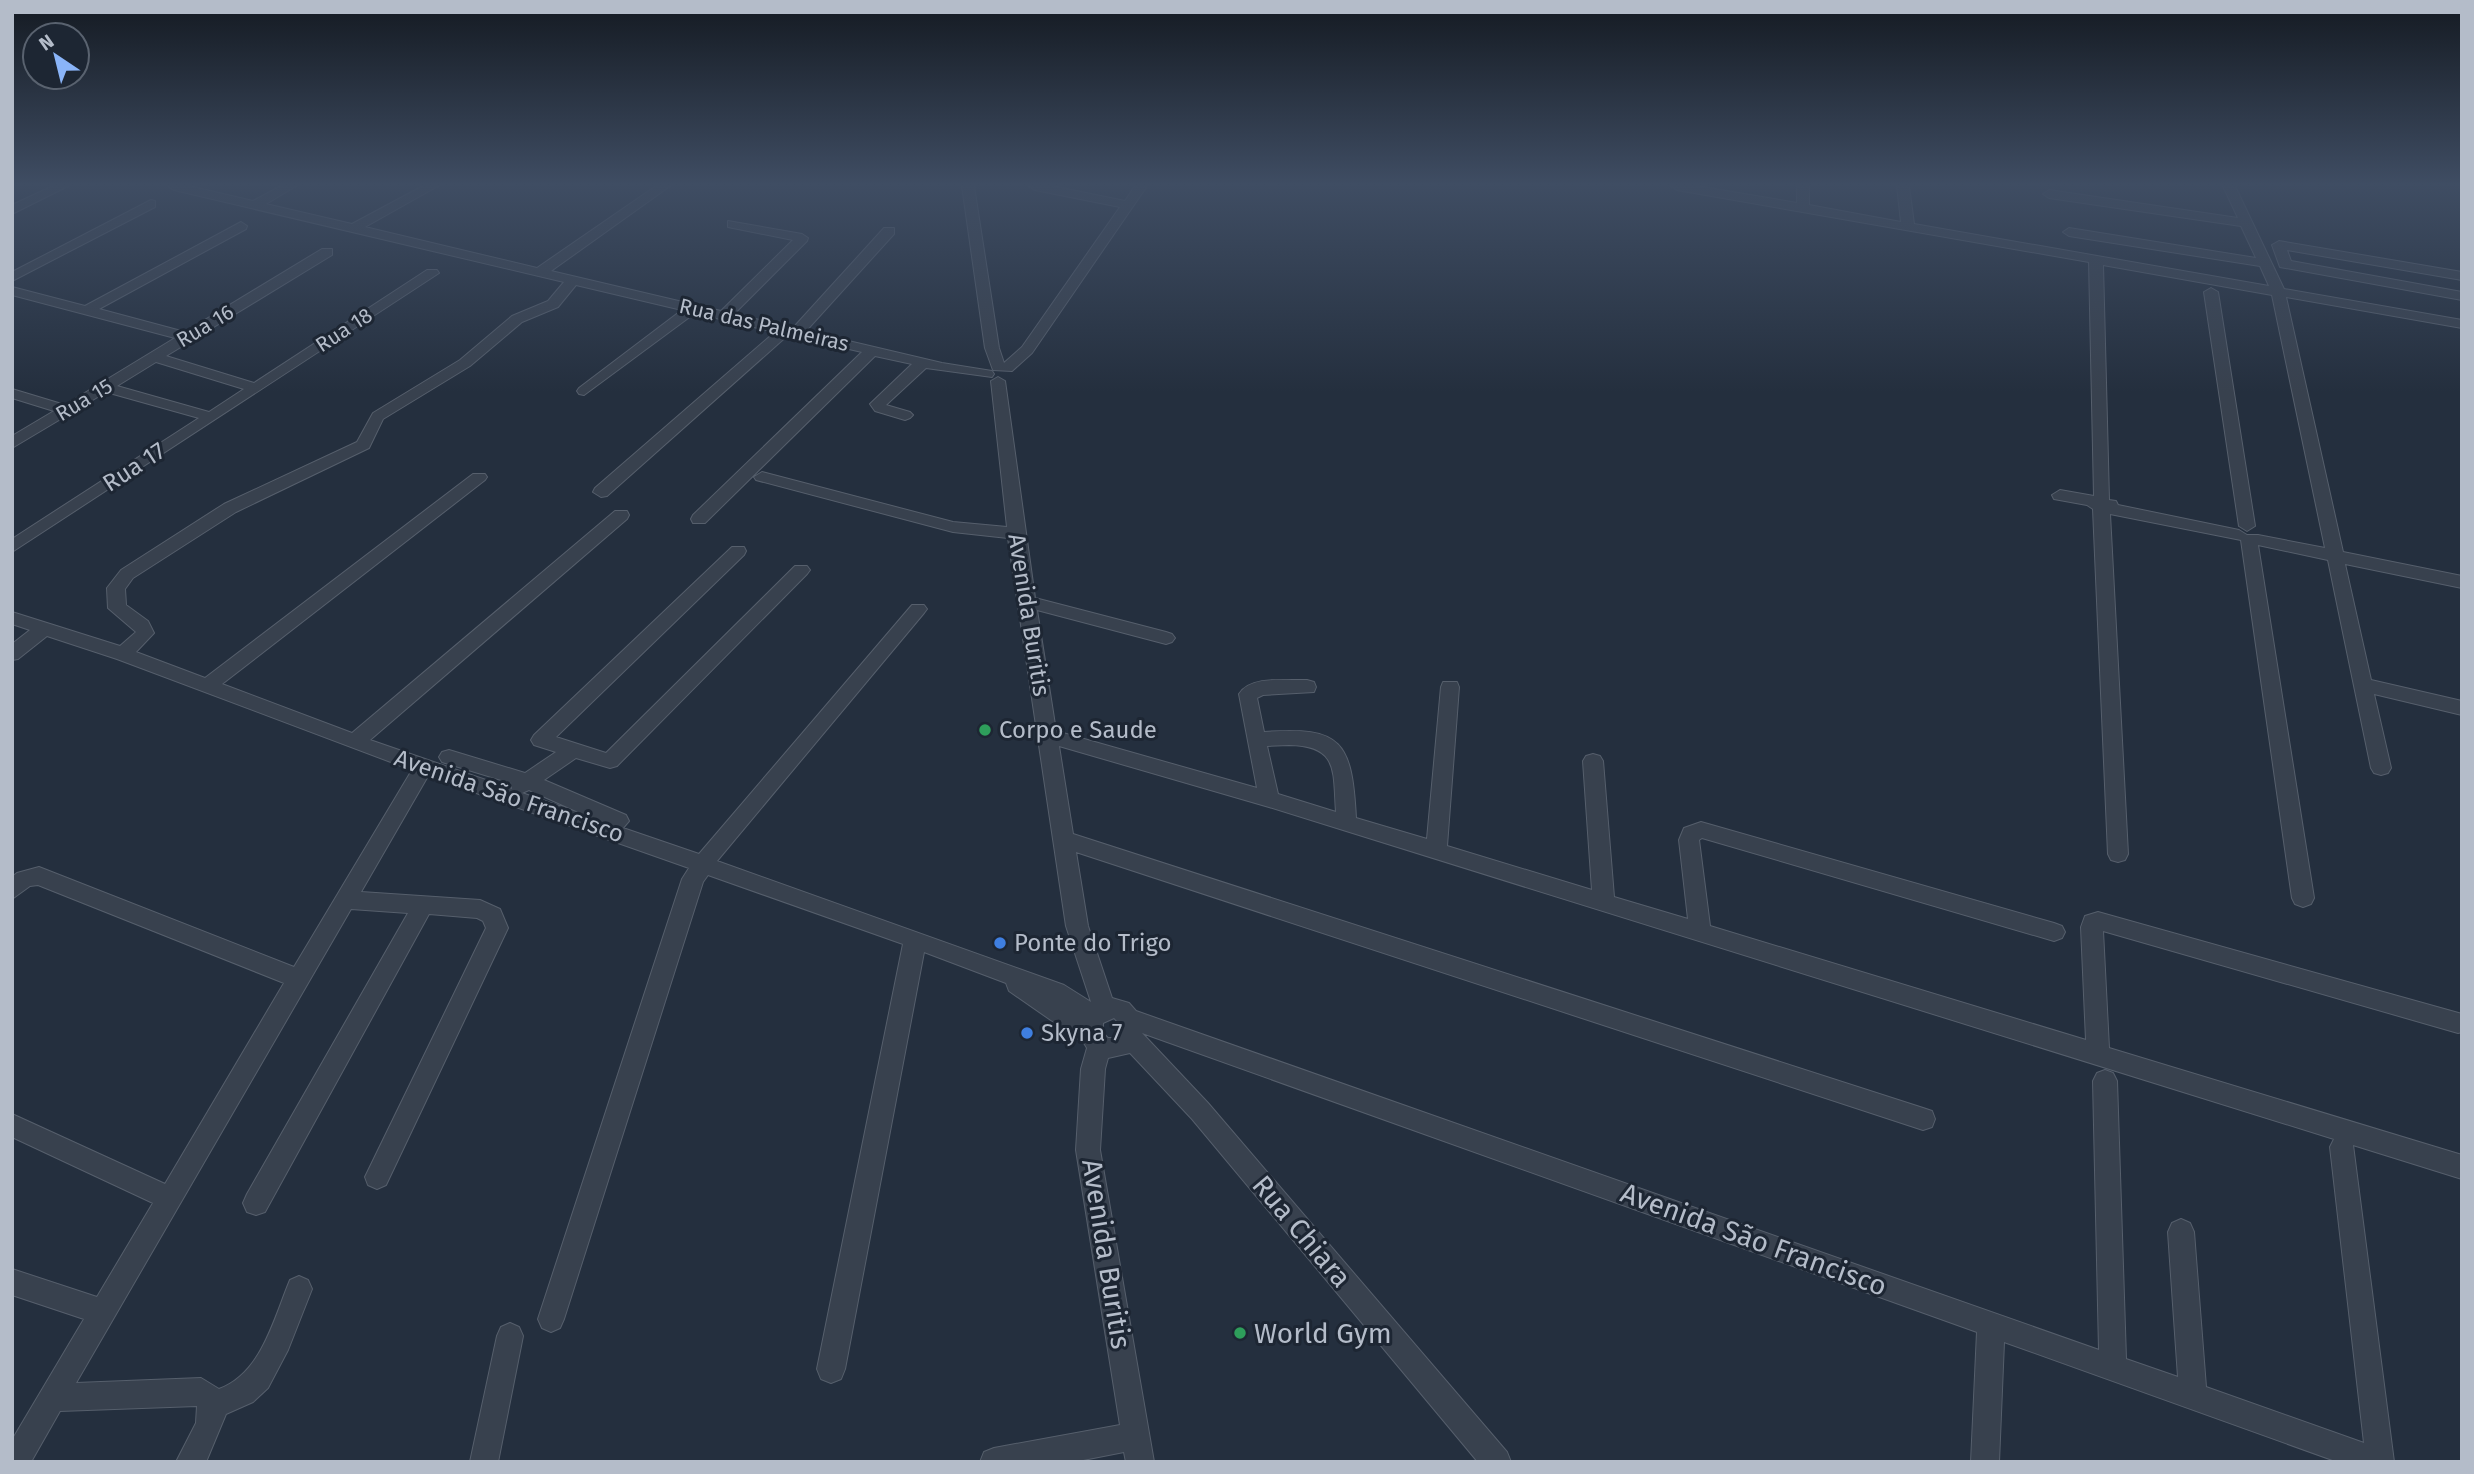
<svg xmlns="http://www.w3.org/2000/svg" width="2474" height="1474" font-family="'Fira Sans',sans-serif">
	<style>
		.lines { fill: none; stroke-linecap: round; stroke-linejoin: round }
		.minor-casing { stroke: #565f6c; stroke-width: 2 }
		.minor { fill: #38414e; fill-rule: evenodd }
		.leisure-dot { fill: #2e9e5b; stroke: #1d2633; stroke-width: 2.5 }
		.shop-dot { fill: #3f7fe0; stroke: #1d2633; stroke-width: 2.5 }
		.labels { text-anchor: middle; stroke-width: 6; stroke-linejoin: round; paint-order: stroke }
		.far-street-label { font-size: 21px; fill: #b4bcc9; stroke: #1d2633 }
		.street-label { font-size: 24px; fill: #b4bcc9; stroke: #1d2633 }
		.poi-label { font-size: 24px; fill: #b4bcc9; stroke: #1d2633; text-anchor: start }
		.near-street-label { font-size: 28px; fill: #b4bcc9; stroke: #1d2633 }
		.near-poi-label { font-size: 28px; fill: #b4bcc9; stroke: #1d2633; text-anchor: start }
	</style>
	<rect width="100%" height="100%" fill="#242f3e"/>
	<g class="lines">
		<defs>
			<g id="minor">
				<path d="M53,186h15l-56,28v-9z"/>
				<path d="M168,186h21l64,15 28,-15h15l-30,18 86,20 71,-38h15l-73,41 172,41 119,-82h14l-119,85 170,40 72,-71 -65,-13v-6l74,13 6,4 -1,3 -73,73 59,14 91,-100h10v6l-88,97 136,32 50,8 2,3 -2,3 -66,-9 -40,37 24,7 3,3 -3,3 -5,2 -30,-9 -5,-7 42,-40 -37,-8 -170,167h-12l-2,-4 2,-4 169,-163 -74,-17 -181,161 -6,1 -8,-5 2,-4 180,-156 -80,-19 -111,82 -5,-1 -2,-3 2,-3 103,-78 -106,-25 -18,22 -36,15 -52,44 -87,53 -14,29 -133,64 -103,66 -8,11 1,16 22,16 6,12 -18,19 69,26 268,-204h12l2,3 -2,3 -263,204 130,49 263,-222h12l2,4 -2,4 -257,221 142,49 -1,-6 -69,-21 -3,-5 3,-5 7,-2 76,23 31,-21 -22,-7 -3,-5 3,-5 198,-188h12l2,4 -2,4 -188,182 50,16 189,-187h12l3,4 -3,4 -190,192 -7,2 -34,-10 -32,22 82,35 3,6 -6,7 76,26 213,-249h12l3,4 -3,4 -207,248 347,124 27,17 -25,-76 -58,-388 -55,-6 -197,-52 -2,-3 8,-5 191,50 54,5 -16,-146 7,-4 7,4 30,217 131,34 6,2 3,4 -3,4 -6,2 -129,-34 19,121 201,57 -18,-94c12,-19 48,-13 68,-14l7,2 2,5 -2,5 -51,3 -6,3 7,34c78,-6 88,10 92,86l71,21 14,-152 2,-5h14l2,5 -12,159 145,44 -9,-129 3,-5 7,-2 7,2 3,5 11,136 74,22 -9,-79 5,-12 17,-6 353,101 8,3 3,6 -3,6 -8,3 -352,-103 -3,2 11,86 376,114 -5,-113 4,-11 13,-4 364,102v18l-4,1 -355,-102 6,117 353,107v24l-109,-34 41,317h-56l-334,-120 -5,120h-28l6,-130 -835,-299 66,70 299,349 4,10h-33l-286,-343 -62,-66 -22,5 -3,11 -5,81 54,312h-28l-2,-10 -51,10h-93l4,-10 10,-4 126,-23 -44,-275 5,-81 6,-21 -3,-5 -75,-52 -3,-8 -82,-31 -79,417 -4,10 -10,4 -10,-4 -4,-10 86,-425 -195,-69 -5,7 -139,437 -4,9 -9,4 -9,-4 -4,-9 144,-440 7,-11 -261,-92 -67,116 119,8 20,9 8,19 -122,257 -9,4 -9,-4 -3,-8 121,-249 -3,-7 -6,-3 -48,-4 -164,298 -9,3 -9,-3 -4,-9 4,-9 161,-281 -57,-4 -275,474 125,-5 18,11c43,-16 55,-71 71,-109l9,-4 9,4 4,9 -24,61 -20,38 -15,14 -27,12 -20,48h-30l20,-39 1,-17 -137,5 -29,51h-19v-22l72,-121 -72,-24v-26l85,28 56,-94 -141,-66v-23l153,70 119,-201 -246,-98 -8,1 -18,13v-22l5,-4 22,-6 255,100 118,-197 -295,-111 -70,-23 -29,23 -6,1v-16l18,-14 -18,-6v-12l108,34 16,-14 -28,-24 -1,-20 14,-18 103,-66 133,-62 16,-29 87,-53 52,-44 36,-15 16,-19 -390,-92zM1289,745c50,1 44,26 47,67l-58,-18 -11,-48zM1059,746l210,61 1065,332 -4,8 34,296 -158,-56 -12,-155 -4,-9 -9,-4 -9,4 -4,9 10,145 -52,-18 -9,-278 -4,-8 -8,-3 -8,3 -4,8 6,269 -963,-339 -7,-8 -17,-5 -24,-72 -12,-74 847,278 9,-3 3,-8 -3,-8 -9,-3 -850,-274zM529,790l56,25 -63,-22zM1114,1018l5,5v9l-5,6h-6l-5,-5v-10z"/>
				<path d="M962,186h12l25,162 5,15 18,-16 98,-140 -85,-17 -6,-4h23l73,15 10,-15h12l-115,167 -20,18 -19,-1 -8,-22z"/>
				<path d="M1671,186h26l100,17v-17h12v19l92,17 -4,-36h12l5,38 355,62 -9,-20 -191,-30 -6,-4 6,-4 187,30 -15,-32 -192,-28 -6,-4 6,-4 189,28 -15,-32h12l49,103 178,31v8l-176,-31 57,255 119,24v12l-117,-24 26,116 91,21v14l-88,-21 17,74 -3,5 -7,2 -7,-2 -3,-5 -43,-208 -70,-15 56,353 -3,6 -8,3 -8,-3 -3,-6 -51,-358 -131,-26 18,340 -3,6 -7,2 -7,-2 -3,-6 -15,-345 -6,-4 -33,-6 -2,-4 8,-5 34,6 -5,-234 -412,-72zM2103,265l169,30 53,253 -67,-13h-11l-8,-5 -121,-25 -2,-4 -7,-1z"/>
				<path d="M151,200l4,1v6l-143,74v-9z"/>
				<path d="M241,222l6,4 -1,3 -147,80 86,23 137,-83h10v6l-166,101 88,27 173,-113h10l2,3 -427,279v-13l187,-121 -93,-26 -94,56v-12l42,-25 -42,-13v-9l53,16 110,-67 -163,-43v-8l73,19zM156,362l88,27 -35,23 -92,-26z"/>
				<path d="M2279,241l183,31v8l-175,-30 4,11 171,31v8l-182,-33 -8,-22z"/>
				<path d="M2211,288l7,4 37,234 -8,5 -8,-5 -35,-234z"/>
				<path d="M510,1323l9,4 4,9 -25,126h-28l27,-126 4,-9z"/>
			</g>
		</defs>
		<!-- minor casing -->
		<use href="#minor" class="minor-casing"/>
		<!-- minor -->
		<use href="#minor" class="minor"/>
	</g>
	<!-- sky -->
	<linearGradient id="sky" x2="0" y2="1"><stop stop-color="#141a22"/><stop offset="0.47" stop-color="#3f4d63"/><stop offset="1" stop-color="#3f4d63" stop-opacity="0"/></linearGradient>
	<rect width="2474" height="392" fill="url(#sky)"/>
	<!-- markers -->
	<g class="leisure-dot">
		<circle cx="985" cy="730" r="7"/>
		<circle cx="1240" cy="1333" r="7"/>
	</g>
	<g class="shop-dot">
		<circle cx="1000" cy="943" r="7"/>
		<circle cx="1027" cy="1033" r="7"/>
	</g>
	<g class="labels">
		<!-- far-street labels -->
		<g class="far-street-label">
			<text transform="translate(764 325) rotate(13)" y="7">Rua das Palmeiras</text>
			<text transform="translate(205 326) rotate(-31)" y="7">Rua 16</text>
			<text transform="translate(344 330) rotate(-33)" y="7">Rua 18</text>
			<text transform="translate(84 400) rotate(-31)" y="7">Rua 15</text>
		</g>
		<!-- street labels -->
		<g class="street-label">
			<text transform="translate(134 467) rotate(-33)" y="8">Rua 17</text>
			<text transform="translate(1029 615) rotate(81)" y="8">Avenida Buritis</text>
			<text transform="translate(509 796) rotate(19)" y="8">Avenida São Francisco</text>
		</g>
		<!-- poi labels -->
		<g class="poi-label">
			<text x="999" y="738">Corpo e Saude</text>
			<text x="1014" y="951">Ponte do Trigo</text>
			<text x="1041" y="1041">Skyna 7</text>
		</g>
		<!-- near-street labels -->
		<g class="near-street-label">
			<text transform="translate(1302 1231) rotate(50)" y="10">Rua Chiara</text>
			<text transform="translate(1754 1239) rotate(20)" y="10">Avenida São Francisco</text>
			<text transform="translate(1107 1254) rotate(81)" y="10">Avenida Buritis</text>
		</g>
		<!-- near-poi labels -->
		<g class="near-poi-label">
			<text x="1254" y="1343">World Gym</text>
		</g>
	</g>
	<!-- border -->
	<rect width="2474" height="1474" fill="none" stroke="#b4bcc9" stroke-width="28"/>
	<!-- north arrow -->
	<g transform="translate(56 56) rotate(325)"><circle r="33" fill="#1d2633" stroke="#59626f" stroke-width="2"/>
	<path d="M0-5L12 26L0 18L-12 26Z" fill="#8ab4f8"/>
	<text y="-10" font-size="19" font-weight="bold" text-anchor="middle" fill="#b4bcc9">N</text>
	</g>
</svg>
